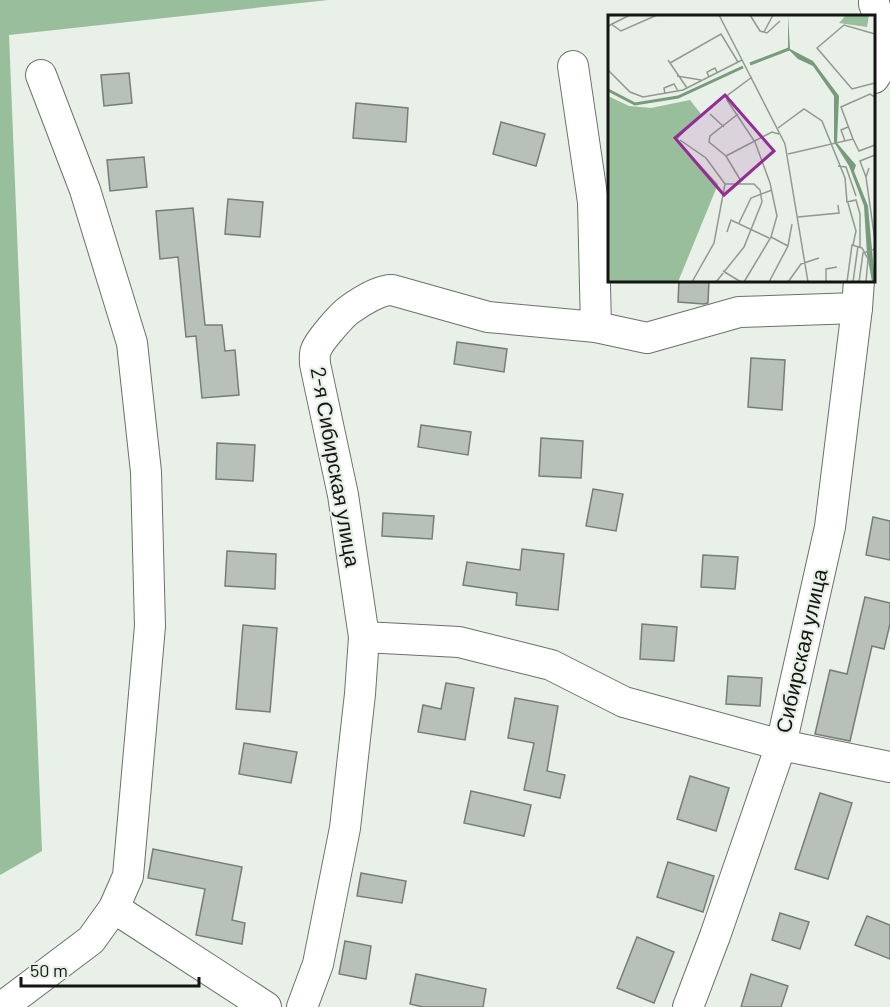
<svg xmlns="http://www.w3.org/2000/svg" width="890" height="1007" font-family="Barlow,sans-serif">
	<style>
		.forest { fill: #99be9c }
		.building { fill: #b8c1b9; stroke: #767e77; stroke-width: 1.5 }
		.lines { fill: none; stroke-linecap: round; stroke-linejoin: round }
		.minor-casing { stroke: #6a726b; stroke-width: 32 }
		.minor { stroke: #fff; stroke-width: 30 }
		.labels { text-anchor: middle; stroke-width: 4.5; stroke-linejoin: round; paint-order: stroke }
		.street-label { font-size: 21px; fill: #121512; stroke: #e8f0e8 }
		.inset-river { fill: none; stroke: #779b7b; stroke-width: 3 }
		.inset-road { fill: none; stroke: #929892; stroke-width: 1.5 }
		.view { fill: #922d94; fill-opacity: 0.15; stroke: #922d94; stroke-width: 3 }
		.inset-edge { fill: none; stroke: #121512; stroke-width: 3 }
	</style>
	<rect width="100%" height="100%" fill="#e8f0e8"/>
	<!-- forest -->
	<path class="forest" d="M0,0h328l-319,35 33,816 -42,24z"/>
	<!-- building -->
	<g class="building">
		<path d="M129,73l3,30 -28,3 -3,-31z"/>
		<path d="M356,103l52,5 -2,34 -53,-4z"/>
		<path d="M501,122l44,12 -9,32 -43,-12z"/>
		<path d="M144,157l3,30 -37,4 -3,-31z"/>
		<path d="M228,199l35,3 -3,35 -35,-3z"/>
		<path d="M193,208l12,117h17l3,26 10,-1 4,45 -37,3 -6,-62 -10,1 -8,-80 -18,2 -4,-48z"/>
		<path d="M679,280h30l-1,23 -4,1 -26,-2z"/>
		<path d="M457,342l50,7 -3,23 -50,-8z"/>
		<path d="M751,358l34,2 -3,50 -34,-3z"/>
		<path d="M421,425l50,7 -3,23 -50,-8z"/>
		<path d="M541,438l42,3 -2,37 -42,-2z"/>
		<path d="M217,443l38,2 -2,36 -37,-2z"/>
		<path d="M593,489l30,5 -7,37 -30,-5z"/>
		<path d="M383,513l51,3 -2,23 -50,-3z"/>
		<path d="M873,517l17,4v39l-24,-5z"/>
		<path d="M522,549l42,5 -6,56 -42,-5 1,-12 -54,-8 4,-23 53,8z"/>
		<path d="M227,551l49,3 -1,35 -50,-3z"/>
		<path d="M703,555l35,2 -3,32 -34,-2z"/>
		<path d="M865,597l25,6v21l-6,25 -12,-3 -22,95 -35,-7 15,-64 17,4z"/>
		<path d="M642,624l35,3 -3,34 -34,-2z"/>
		<path d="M243,625l34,3 -7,84 -34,-3z"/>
		<path d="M728,676l34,2 -2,28 -34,-2z"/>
		<path d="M446,683l28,5 -9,52 -47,-8 5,-27 18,4z"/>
		<path d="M515,698l43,8 -11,65 18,4 -5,23 -36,-8 10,-47 -26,-5z"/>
		<path d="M244,743l53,9 -6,31 -52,-9z"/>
		<path d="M690,776l39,12 -13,43 -39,-12z"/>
		<path d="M471,791l60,14 -7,31 -60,-13z"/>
		<path d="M820,793l32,10 -24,76 -33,-10z"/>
		<path d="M153,849l89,18 -10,53 13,3 -3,21 -46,-9 9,-46 -57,-11z"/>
		<path d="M668,862l46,14 -11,36 -46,-15z"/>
		<path d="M361,873l45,8 -4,22 -45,-7z"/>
		<path d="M780,913l29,9 -9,27 -28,-9z"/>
		<path d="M867,916l23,9v34l-35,-14z"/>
		<path d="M637,937l37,15 -20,51 -37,-15z"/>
		<path d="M345,941l26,5 -5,33 -27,-5z"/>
		<path d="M416,974l70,15 -3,18h-60l-13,-3z"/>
		<path d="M751,974l37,12 -7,21h-40z"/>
	</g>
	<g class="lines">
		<defs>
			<g id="minor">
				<path d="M874,0v4l16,41"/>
				<path d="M573,66l20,136 3,125"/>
				<path d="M874,78l16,-24"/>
				<path d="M364,637l95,5 92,23 73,37 157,43 109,22"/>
				<path d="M114,908l152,99"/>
				<path d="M2,1007l89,-67 23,-32 14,-32 22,-250 -4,-154 -14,-129 -47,-153 -44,-115"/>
				<path d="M302,1007l16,-43 27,-136 15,-134 4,-57 -21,-142 -28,-131c0,-4 -1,-10 1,-14 3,-9 25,-34 33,-40 11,-8 30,-20 43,-20l96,27 108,10 51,11 92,-26 118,-4"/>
				<path d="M688,1007l27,-71 66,-191 49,-218 27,-219 2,-28"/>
			</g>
		</defs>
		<!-- minor casing -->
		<use href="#minor" class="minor-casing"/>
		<!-- minor -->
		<use href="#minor" class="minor"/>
	</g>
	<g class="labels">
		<!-- street labels -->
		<g class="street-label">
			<text transform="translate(335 467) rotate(80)" y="7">2-я Сибирская улица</text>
			<text transform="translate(802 651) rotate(-77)" y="7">Сибирская улица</text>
		</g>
	</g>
	<!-- overview -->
	<g transform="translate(608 15)">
		<rect width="267" height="267" fill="#e8f0e8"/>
		<path d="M238,0h23l-2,12 -28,-4zM0,81l21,10 22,2 39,-8 11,14 -24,26 41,44 -40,98h-70z" fill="#99be9c"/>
		<path d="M180,0l2,34 23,12 26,35 -2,47 19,22 -2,6 14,35 7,76h-3l-5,-28 -3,-48 -15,-40 -15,-24v-46l-21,-30 -15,-7 -10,-10z" fill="#779b7b"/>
		<path class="inset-river" d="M142,49l39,-15M0,75l27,14 43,-7 65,-30"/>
		<path class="inset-road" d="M111,0l66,129 23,138M142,0l10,16 7,2 13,-12M3,9l10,7 36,-16M0,11l22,-11M156,17l9,-17M267,19l-31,-9 -27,23 35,41 23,-6M60,45l19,28M62,48l51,-29 17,28M0,55l22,22 13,5 40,-7 59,-30M69,61l24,4M101,62l-2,-5 8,-4 2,4M57,79l-1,-6 10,-4 4,7M102,99l14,13M130,99l-28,22 -1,6 17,14 15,25M170,113l26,-19 18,12 23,57 2,24 9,-2 4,14v33M245,124l-12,-32 29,-13 5,3M72,125l26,18 19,26M237,126l-4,-11 7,-3M180,139l65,-15 6,12 16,-6M118,141l46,-24 7,2M230,151l8,1 10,29M261,153l-3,9 9,64M258,162l-6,-16 15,-6M240,188l8,28 -3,14M190,202l41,-4 -1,-8M131,208l12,-25 21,-8M119,217l4,-12 38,18M163,222l17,9M115,256l18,11M84,267l22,-39 11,-59M108,267l28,-35 18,-45 -2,-12 -6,-6h-29M136,267l27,-45 6,-21 -7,-33 -15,-41 -28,-42 1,-5 24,-18M161,267l19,-36 4,-22M180,267l13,-18 18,-6M218,267v-13l11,-2M239,267l5,-37 10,3 6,11 -2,23M245,267l5,-36M251,267l4,-29 12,-4"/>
		<path class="view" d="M117,80l49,56 -50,44 -49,-57z"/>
		<rect width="267" height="267" class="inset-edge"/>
	</g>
	<!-- scale -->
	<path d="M21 977v9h178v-9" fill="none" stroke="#121512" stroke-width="3"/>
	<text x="30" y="977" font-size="18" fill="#121512" stroke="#e8f0e8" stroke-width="4.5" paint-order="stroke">50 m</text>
</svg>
